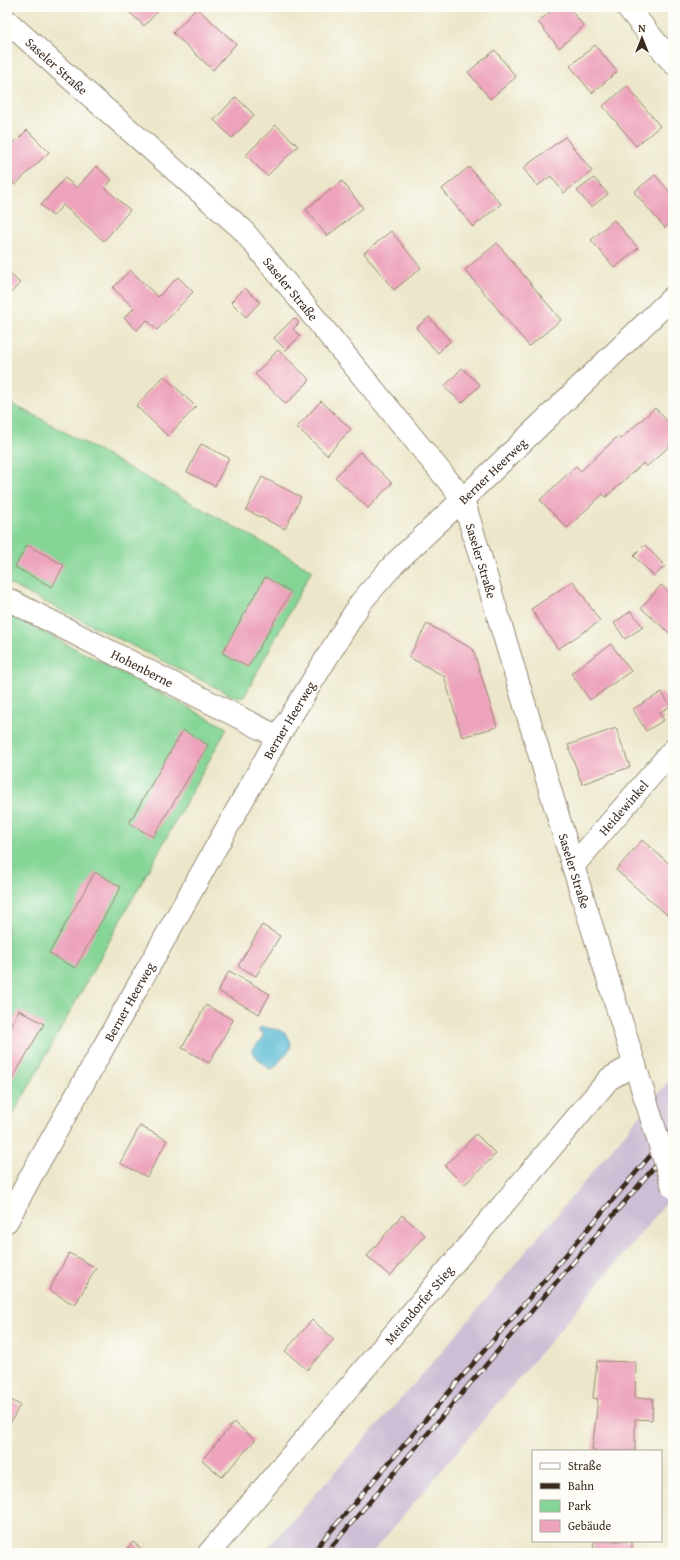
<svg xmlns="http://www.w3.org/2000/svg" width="680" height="1560" font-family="'Gentium Book Plus',serif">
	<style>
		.industrial { fill: #ccbed4 }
		.green { fill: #84d596; stroke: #60805a }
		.water { fill: #54b8d3; stroke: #487178 }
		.building { fill: #eda3bb }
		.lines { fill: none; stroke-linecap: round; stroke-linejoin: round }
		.street-casing { stroke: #948874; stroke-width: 24 }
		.secondary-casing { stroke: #948874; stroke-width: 24 }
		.street { stroke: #fff; stroke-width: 22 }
		.secondary { stroke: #fff; stroke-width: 22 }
		.rail-casing { stroke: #3b2a1e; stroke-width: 4.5 }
		.rail { stroke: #fdfcf7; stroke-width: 3; stroke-dasharray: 9; stroke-linecap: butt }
		.street-bridge-casing { stroke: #948874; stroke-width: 24; stroke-linecap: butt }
		.street-bridge { stroke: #fff; stroke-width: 22 }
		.labels { text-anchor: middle; stroke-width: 3; stroke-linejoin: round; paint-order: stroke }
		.street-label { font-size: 13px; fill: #3b2a1e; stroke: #fdfcf7 }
	</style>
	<rect width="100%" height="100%" fill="#fdfcf7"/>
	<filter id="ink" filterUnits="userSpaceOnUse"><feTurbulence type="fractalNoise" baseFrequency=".025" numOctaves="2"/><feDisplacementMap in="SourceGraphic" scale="8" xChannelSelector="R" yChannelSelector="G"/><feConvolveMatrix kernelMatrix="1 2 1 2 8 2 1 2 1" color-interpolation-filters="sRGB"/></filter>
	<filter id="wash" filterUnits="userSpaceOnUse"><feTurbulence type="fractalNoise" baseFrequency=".012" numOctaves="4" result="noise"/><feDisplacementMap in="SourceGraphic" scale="16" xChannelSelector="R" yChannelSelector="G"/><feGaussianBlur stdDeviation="0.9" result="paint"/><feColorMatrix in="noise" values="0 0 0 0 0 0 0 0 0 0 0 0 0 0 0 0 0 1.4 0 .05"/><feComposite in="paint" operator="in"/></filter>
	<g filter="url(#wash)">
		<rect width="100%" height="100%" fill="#ece7ca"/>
		<!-- industrial -->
		<path class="industrial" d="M673,1076v119l-301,358h-109l167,-187z"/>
		<!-- green -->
		<g class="green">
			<path d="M7,402l29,14 276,154 -68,127 -7,1 -230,-115z"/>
			<path d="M7,613l220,115 -220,398z"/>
		</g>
		<!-- water -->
		<path class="water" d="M262,1027l18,3 7,5 4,7 -1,7 -16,19 -4,1 -8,-6 -10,-11v-3l11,-11v-4l-5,-5z"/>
		<g id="blocks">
			<!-- building -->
			<g class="building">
				<path d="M124,7h38l-18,19z"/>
				<path d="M556,7h12l16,19 -25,22 -21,-26z"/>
				<path d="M197,8l39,36 -23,26 -40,-37z"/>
				<path d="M595,45l22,27 -25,21 -22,-27z"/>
				<path d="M495,50l21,27 -26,22 -22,-27z"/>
				<path d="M627,86l33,40 -24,20 -33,-40z"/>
				<path d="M236,97l18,18 -22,23 -18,-18z"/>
				<path d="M276,125l22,21 -31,30 -21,-21z"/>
				<path d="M27,130l22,22 -34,33 -8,-8v-27z"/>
				<path d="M565,137l27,34 -28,22 -13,-17 -14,10 -14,-18z"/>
				<path d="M96,166l16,14 -7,8 25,22 -26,31 -41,-36 -10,11 -12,-11 24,-27 12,10z"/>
				<path d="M469,167l32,37 -28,23 -31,-38z"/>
				<path d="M655,175l18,21v25l-8,7 -31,-36z"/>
				<path d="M594,178l14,16 -17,13 -14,-16z"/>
				<path d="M342,181l21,27 -36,28 -21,-27z"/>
				<path d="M614,220l24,28 -23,20 -24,-28z"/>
				<path d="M391,231l30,37 -27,22 -30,-37z"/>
				<path d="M497,243l64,77 -32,26 -64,-76z"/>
				<path d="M130,270l28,27 20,-20 15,15 -36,38 -10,-10 -10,10 -13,-12 10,-10 -21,-20z"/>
				<path d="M7,271l13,12 -13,14z"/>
				<path d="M245,288l15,14 -14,15 -15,-15z"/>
				<path d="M429,317l21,24 -12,12 -22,-25z"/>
				<path d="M294,318l5,5 -6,6 7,7 -14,14 -12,-12z"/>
				<path d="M278,350l32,30 -24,24 -31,-30z"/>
				<path d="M462,368l18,17 -18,18 -18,-16z"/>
				<path d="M164,376l32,31 -28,29 -32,-30z"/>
				<path d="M321,401l30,28 -24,26 -30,-28z"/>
				<path d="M655,408l18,19v16l-27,24 -3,-4 -37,34 -3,-3 -36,34 -27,-28 36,-34 5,5 37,-35 2,3z"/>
				<path d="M201,444l28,14 -14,28 -28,-14z"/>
				<path d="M360,452l32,31 -24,25 -33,-31z"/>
				<path d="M262,477l39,20 -16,32 -39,-19z"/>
				<path d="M27,545l37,20 -12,22 -37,-20z"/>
				<path d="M645,545l20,21 -11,10 -20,-20z"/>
				<path d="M265,577l26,15 -43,75 -26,-14z"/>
				<path d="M573,581l27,40 -42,28 -27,-40z"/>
				<path d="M661,585l12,11v40l-32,-28z"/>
				<path d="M631,611l12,16 -18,12 -11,-16z"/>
				<path d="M427,624l46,25 24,78 -35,10 -18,-61 -35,-19z"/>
				<path d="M611,644l20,27 -41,29 -19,-27z"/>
				<path d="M662,692l8,14 -11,7 5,7 -18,11 -13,-22z"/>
				<path d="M616,728l14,39 -48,17 -14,-39z"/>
				<path d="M183,730l25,15 -55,92 -24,-14z"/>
				<path d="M642,840l31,27v53l-57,-50z"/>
				<path d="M95,872l26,15 -46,81 -26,-15z"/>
				<path d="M262,925l18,11 -24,40 -18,-10z"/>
				<path d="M229,971l41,23 -11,20 -41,-23z"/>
				<path d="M206,1005l27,15 -24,43 -27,-15z"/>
				<path d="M19,1010l25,14 -37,64v-56z"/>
				<path d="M140,1126l27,14 -20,37 -27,-14z"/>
				<path d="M476,1134l20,20 -32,31 -19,-19z"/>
				<path d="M402,1215l23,20 -35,41 -23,-20z"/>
				<path d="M69,1253l27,15 -21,37 -26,-15z"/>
				<path d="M312,1320l22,19 -27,31 -22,-19z"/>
				<path d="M597,1361l39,1 -1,36h18l-1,22 -17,-1v32h-43l6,-52 -5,-1z"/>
				<path d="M7,1398l13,7 -13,24z"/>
				<path d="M234,1422l21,18 -33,37 -20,-17z"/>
				<path d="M594,1541h38v12h-39z"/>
				<path d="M133,1542l13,11h-23z"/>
			</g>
		</g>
	</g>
	<g filter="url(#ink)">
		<use href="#blocks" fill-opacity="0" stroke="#948874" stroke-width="1"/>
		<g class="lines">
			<defs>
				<g id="street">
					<path d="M627,7l46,56"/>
					<path id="s1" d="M7,21l54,49 181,159 221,270 110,367 68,219"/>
					<path id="s2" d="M7,599l271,138"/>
					<path id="s3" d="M573,866l100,-116"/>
					<path id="s4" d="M209,1553l400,-474 26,-15"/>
				</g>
				<g id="secondary">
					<path id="s5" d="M7,1221l24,-45 247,-439 83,-135 33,-38 69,-65 210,-202"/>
				</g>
			</defs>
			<!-- street casing -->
			<use href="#street" class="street-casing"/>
			<!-- secondary casing -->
			<use href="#secondary" class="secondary-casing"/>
			<!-- street -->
			<use href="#street" class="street"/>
			<!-- secondary -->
			<use href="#secondary" class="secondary"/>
			<defs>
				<g id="rail">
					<path d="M312,1553l361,-424"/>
					<path d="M326,1553l347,-408"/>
				</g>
			</defs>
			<!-- rail casing -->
			<use href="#rail" class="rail-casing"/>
			<!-- rail -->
			<use href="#rail" class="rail"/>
			<defs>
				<path id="street-bridge" d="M641,1085l32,102"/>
			</defs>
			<!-- street-bridge casing -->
			<use href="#street-bridge" class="street-bridge-casing"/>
			<!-- street-bridge -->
			<use href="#street-bridge" class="street-bridge"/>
		</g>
	</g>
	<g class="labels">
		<!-- street labels -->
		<g class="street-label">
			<text dy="5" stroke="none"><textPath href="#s1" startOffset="67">Saseler Straße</textPath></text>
			<text dy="5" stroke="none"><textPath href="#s1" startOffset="391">Saseler Straße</textPath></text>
			<text dy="5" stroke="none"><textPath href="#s5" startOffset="899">Berner Heerweg</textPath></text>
			<text dy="5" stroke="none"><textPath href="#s1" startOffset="727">Saseler Straße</textPath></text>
			<text dy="5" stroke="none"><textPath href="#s2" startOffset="152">Hohenberne</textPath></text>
			<text dy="5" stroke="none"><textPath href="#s5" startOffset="575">Berner Heerweg</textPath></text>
			<text dy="5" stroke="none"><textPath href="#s3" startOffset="77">Heidewinkel</textPath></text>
			<text dy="5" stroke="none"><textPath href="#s1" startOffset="1051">Saseler Straße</textPath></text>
			<text dy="5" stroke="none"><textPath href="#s5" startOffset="251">Berner Heerweg</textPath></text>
			<text dy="5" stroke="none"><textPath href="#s4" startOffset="325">Meiendorfer Stieg</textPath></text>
		</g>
	</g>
	<!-- margin -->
	<rect width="680" height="1560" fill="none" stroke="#fdfcf7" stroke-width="24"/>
	<!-- legend -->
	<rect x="532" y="1450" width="130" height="92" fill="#fdfcf7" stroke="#afa8a0"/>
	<rect x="540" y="1463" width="20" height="6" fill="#ffffff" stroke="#afa8a0"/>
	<text x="568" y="1470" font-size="12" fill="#3b2a1e">Straße</text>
	<rect x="540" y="1483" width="20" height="6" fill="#3b2a1e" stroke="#afa8a0"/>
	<text x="568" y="1490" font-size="12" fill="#3b2a1e">Bahn</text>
	<rect x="540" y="1500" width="20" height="12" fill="#84d596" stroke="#afa8a0"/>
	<text x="568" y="1510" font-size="12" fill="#3b2a1e">Park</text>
	<rect x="540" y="1520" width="20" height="12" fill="#eda3bb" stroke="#afa8a0"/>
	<text x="568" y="1530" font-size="12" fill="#3b2a1e">Gebäude</text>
	<!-- north arrow -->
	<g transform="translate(642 38)" stroke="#fdfcf7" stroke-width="3" paint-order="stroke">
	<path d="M0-3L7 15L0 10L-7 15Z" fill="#3b2a1e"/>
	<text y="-6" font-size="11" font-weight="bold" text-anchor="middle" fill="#3b2a1e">N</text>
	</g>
</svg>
